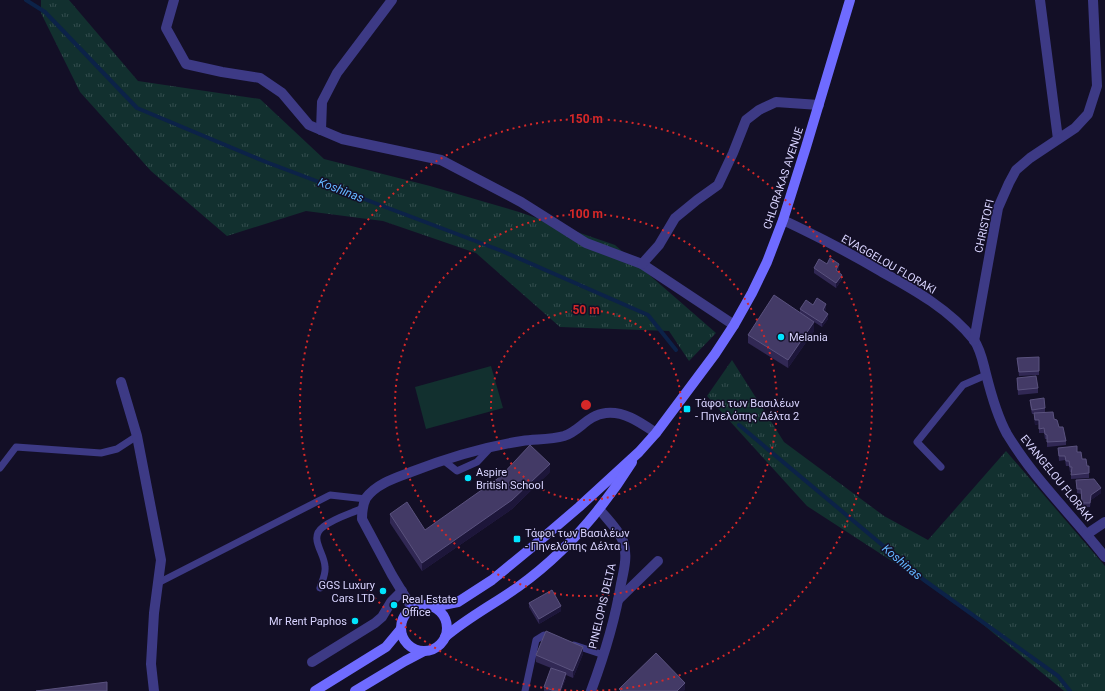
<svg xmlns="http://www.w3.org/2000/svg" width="1105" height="691" font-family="Roboto,sans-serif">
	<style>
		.grass { fill: url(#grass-tufts) }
		.pitch { fill: #12302f }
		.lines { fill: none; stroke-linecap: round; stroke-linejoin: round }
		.stream { stroke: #0c2248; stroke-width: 4 }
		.service { stroke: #3d3a85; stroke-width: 7 }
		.minor { stroke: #3d3a85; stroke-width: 10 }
		.tertiary { stroke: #3d3a85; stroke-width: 10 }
		.secondary { stroke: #6f6bff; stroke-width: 10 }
		.wall { fill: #312854 }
		.shaded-wall { fill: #1d163a }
		.building { fill: #433a66; stroke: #5a527e }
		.ring { fill: none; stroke: #d62828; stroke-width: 2; stroke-dasharray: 2 4 }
		.poi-dot { fill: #00e5ff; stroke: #130f26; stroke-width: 1.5 }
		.labels { text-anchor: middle; stroke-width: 3; stroke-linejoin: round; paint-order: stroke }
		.street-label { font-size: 11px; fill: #d9d4ff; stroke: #130f26 }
		.poi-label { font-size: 11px; fill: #d9d4ff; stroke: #130f26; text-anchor: start }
		.water-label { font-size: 12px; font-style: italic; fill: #62b6ff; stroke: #130f26 }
		.centre { fill: #d62828; stroke: #130f26; stroke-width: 2 }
		.ring-label { font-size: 12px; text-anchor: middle; font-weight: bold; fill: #d62828; stroke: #130f26; stroke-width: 3; stroke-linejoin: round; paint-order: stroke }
	</style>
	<defs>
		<pattern id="grass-tufts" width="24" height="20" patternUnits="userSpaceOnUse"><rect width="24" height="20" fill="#12302f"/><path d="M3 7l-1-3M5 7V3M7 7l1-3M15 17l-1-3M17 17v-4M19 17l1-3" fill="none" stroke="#344d4e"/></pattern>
	</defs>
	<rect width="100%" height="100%" fill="#130f26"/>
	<!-- grass -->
	<g class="grass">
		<path d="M41,0h28l69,81 122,18 64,60 106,27 89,26 96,33 101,88 -27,28 -20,-30 -109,-4 -84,-74 -93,-32 -77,-10 -79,25 -76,-65 -71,-79 -39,-79z"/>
		<path d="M732,360l52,82 100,74 44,24 78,-89 99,115v125h-41l-106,-87 -151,-98 -100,-110z"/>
	</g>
	<!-- pitch -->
	<path class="pitch" d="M491,366l12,42 -77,21 -11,-42z"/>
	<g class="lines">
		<!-- stream -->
		<g class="stream">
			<path d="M26,0l19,12 92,96 129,54 236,89 146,64 28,35"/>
			<path d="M739,425l185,155 134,96 12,15"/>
		</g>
		<!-- service -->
		<g class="service">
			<path d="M443,460l14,11 20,-9 15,-16"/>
			<path d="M941,467l-24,-25 46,-57 23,-10"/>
			<path d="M0,468l16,-21 85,6 16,-4 20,-13"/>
			<path d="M158,583l172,-88 36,4"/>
			<path d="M320,588c2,-7 6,-14 5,-21 0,-14 -17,-29 -2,-40 11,-9 27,-13 40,-19"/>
			<path d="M574,645l30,10"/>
			<path d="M525,691l11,-51 8,-5 9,3"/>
		</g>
		<!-- minor -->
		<g class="minor">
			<path d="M174,0l-8,28 20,36 36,8 38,6 22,15 27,32 33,14 99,21 80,42 65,41 56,21 92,61"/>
			<path d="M1040,0l18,139"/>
			<path d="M321,130l1,-28 15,-29 55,-73"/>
			<path d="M783,220c34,16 67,33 99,52 33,18 68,38 92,68 7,10 9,23 12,34 5,20 11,42 21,60 27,45 66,82 98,123"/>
			<path d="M642,264l17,-19 16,-27 22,-18 21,-15 15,-32 13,-33 13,-10 17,-8 43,3"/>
			<path d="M974,341l24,-133 11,-25 7,-13 14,-12 45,-30 13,-14 9,-28 -4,-86"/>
			<path d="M121,382l16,54 24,124 -7,53 -3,51 3,27"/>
			<path d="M1087,534l18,-12"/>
			<path d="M618,600l40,-39"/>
			<path d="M412,608l-20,-33 -30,-56c0,-7 1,-15 4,-21 10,-14 29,-20 45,-26 36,-14 72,-25 111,-31 14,-2 28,-1 42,-5 16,-5 23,-21 42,-23 19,-2 35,10 50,20"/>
			<path d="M312,662l63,-39 7,-6 9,-15 11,-11"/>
		</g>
		<!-- tertiary -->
		<path class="tertiary" d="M591,691c13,-35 24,-70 30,-107 3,-14 7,-29 2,-43 -5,-12 -16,-22 -24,-32"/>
		<!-- secondary -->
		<g class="secondary">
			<circle cx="424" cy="628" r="23"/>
			<path d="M433,607l25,-5 34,-22 39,-32 48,-41 60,-55 17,-19 59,-79 19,-29 18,-32 15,-31 16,-42 23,-73 44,-147"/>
			<path d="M445,637c22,-19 49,-33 73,-50 46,-33 84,-77 114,-125"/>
			<path d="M315,691l71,-44 15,-18"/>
			<path d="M355,691l50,-30 19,-10"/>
		</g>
	</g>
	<!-- wall -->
	<g class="wall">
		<path d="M827,264l12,5 -1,2 4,8 -6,9 -22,-15v-5z"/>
		<path d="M813,305l13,3 -1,3 3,8 -6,8 -22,-14v-4z"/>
		<path d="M814,331l-26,37 -40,-25v-8z"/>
		<path d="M1039,357v18l-20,1 -2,-18z"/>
		<path d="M1017,378l21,10v5l-20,2z"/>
		<path d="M1030,400l15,8v4l9,7 5,8 7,14v4l-19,2v-8h-2l-1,-6h-5v-9l-4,1 -1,-11h-2l-2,-9z"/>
		<path d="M1058,448l19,4 10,14h2v12l-18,1v-7h-1l-1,-6h-3l-1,-6 -6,1z"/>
		<path d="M550,472l-38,37 -90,62 -32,-48v-9l35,16z"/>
		<path d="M1076,480l25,13 -10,7 -1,7h-8l-1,-13 -4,-1z"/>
		<path d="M529,603l32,8 -22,13 -10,-17z"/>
		<path d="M583,654l-10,24 -7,-3v3l-5,13h-17v-4l7,-19 -15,-6v-7z"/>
	</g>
	<!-- shaded-wall -->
	<g class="shaded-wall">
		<path d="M839,264v5l-3,5v-4z"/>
		<path d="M842,275v4l-6,9v-5z"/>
		<path d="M826,304v4l-3,6v-4z"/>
		<path d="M828,314v5l-6,8v-4z"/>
		<path d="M814,322v9l-26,37v-8z"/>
		<path d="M1035,420h4v4l-4,1z"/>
		<path d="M550,464v8l-38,37 -90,62v-8z"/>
		<path d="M1101,488v5l-10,7 -1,7 1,-12z"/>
		<path d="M561,606v5l-22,13v-5z"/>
		<path d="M583,647v7l-10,24v-7z"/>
		<path d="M566,673v5l-5,13h-1z"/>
		<path d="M685,683v7l-1,1h-7z"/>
	</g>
	<!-- building -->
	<g class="building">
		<path d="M830,258l9,6 -3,6 6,5 -6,8 -22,-15 5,-9 8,5z"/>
		<path d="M774,295l40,27 -26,38 -40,-25z"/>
		<path d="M817,298l9,6 -3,6 5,4 -6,9 -22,-14 6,-9 7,5z"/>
		<path d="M1039,357v14l-20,1 -2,-14z"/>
		<path d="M1036,376l2,12 -20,2 -1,-12z"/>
		<path d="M1044,398l1,10 -13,2 -2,-10z"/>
		<path d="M1053,412l1,7 3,1 2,7h4l3,14 -19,1v-7l-2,-1 -1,-6 -5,1v-9h-4l-1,-7z"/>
		<path d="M530,445l20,19 -38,36 -90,63 -32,-49 17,-12 18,28 75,-53z"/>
		<path d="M1077,446v6h4l1,7h4l1,7h2v7l-18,2 1,-8h-2l-1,-6h-3l-1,-5h-6l-1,-8z"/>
		<path d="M1094,479l7,9 -10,7 -1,8h-8l-1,-14h-4l-1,-9z"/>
		<path d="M552,590l9,16 -22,13 -10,-16z"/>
		<path d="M546,631l37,16 -10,24 -37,-16z"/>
		<path d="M656,653l29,30 -8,8h-56l-2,-2z"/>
		<path d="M551,668l15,5 -6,18h-6l-10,-4z"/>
		<path d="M107,682v9h-71z"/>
	</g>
	<!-- distance rings -->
	<g class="ring">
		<circle cx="586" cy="405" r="95"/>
		<circle cx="586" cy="405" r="191"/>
		<path d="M584 691A286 286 0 1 1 588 691"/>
	</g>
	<!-- markers -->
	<g class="poi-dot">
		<circle cx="781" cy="337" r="4"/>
		<rect x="683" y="405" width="8" height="8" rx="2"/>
		<circle cx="468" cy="478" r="4"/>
		<rect x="513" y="535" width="8" height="8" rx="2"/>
		<circle cx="383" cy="591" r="4"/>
		<circle cx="394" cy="605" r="4"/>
		<circle cx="355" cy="621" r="4"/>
	</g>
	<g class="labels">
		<!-- street labels -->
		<g class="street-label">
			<text transform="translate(783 178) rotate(-72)" y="4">CHLORAKAS AVENUE</text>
			<text transform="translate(984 226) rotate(-77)" y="4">CHRISTOFI</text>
			<text transform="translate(889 264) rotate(30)" y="4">EVAGGELOU FLORAKI</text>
			<text transform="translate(1057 478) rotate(51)" y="4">EVANGELOU FLORAKI</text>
			<text transform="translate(602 606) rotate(-77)" y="4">PINELOPIS DELTA</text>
		</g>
		<!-- poi labels -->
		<g class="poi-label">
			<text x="789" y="341">Melania</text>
			<text x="695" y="407">Τάφοι των Βασιλέων<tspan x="695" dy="13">- Πηνελόπης Δέλτα 2</tspan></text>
			<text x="476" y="476">Aspire<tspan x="476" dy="13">British School</tspan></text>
			<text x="525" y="537">Τάφοι των Βασιλέων<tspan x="525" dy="13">- Πηνελόπης Δέλτα 1</tspan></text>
			<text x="375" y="589" text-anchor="end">GGS Luxury<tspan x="375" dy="13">Cars LTD</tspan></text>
			<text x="402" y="603">Real Estate<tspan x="402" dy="13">Office</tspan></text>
			<text x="347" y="625" text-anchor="end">Mr Rent Paphos</text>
		</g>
		<!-- water labels -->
		<g class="water-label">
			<text transform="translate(341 190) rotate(21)" y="4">Koshinas</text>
			<text transform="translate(902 562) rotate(40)" y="4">Koshinas</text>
		</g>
	</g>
	<circle cx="586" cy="405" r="6" class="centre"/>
	<g class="ring-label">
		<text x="586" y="123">150 m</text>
		<text x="586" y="218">100 m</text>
		<text x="586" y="314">50 m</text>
	</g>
</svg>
